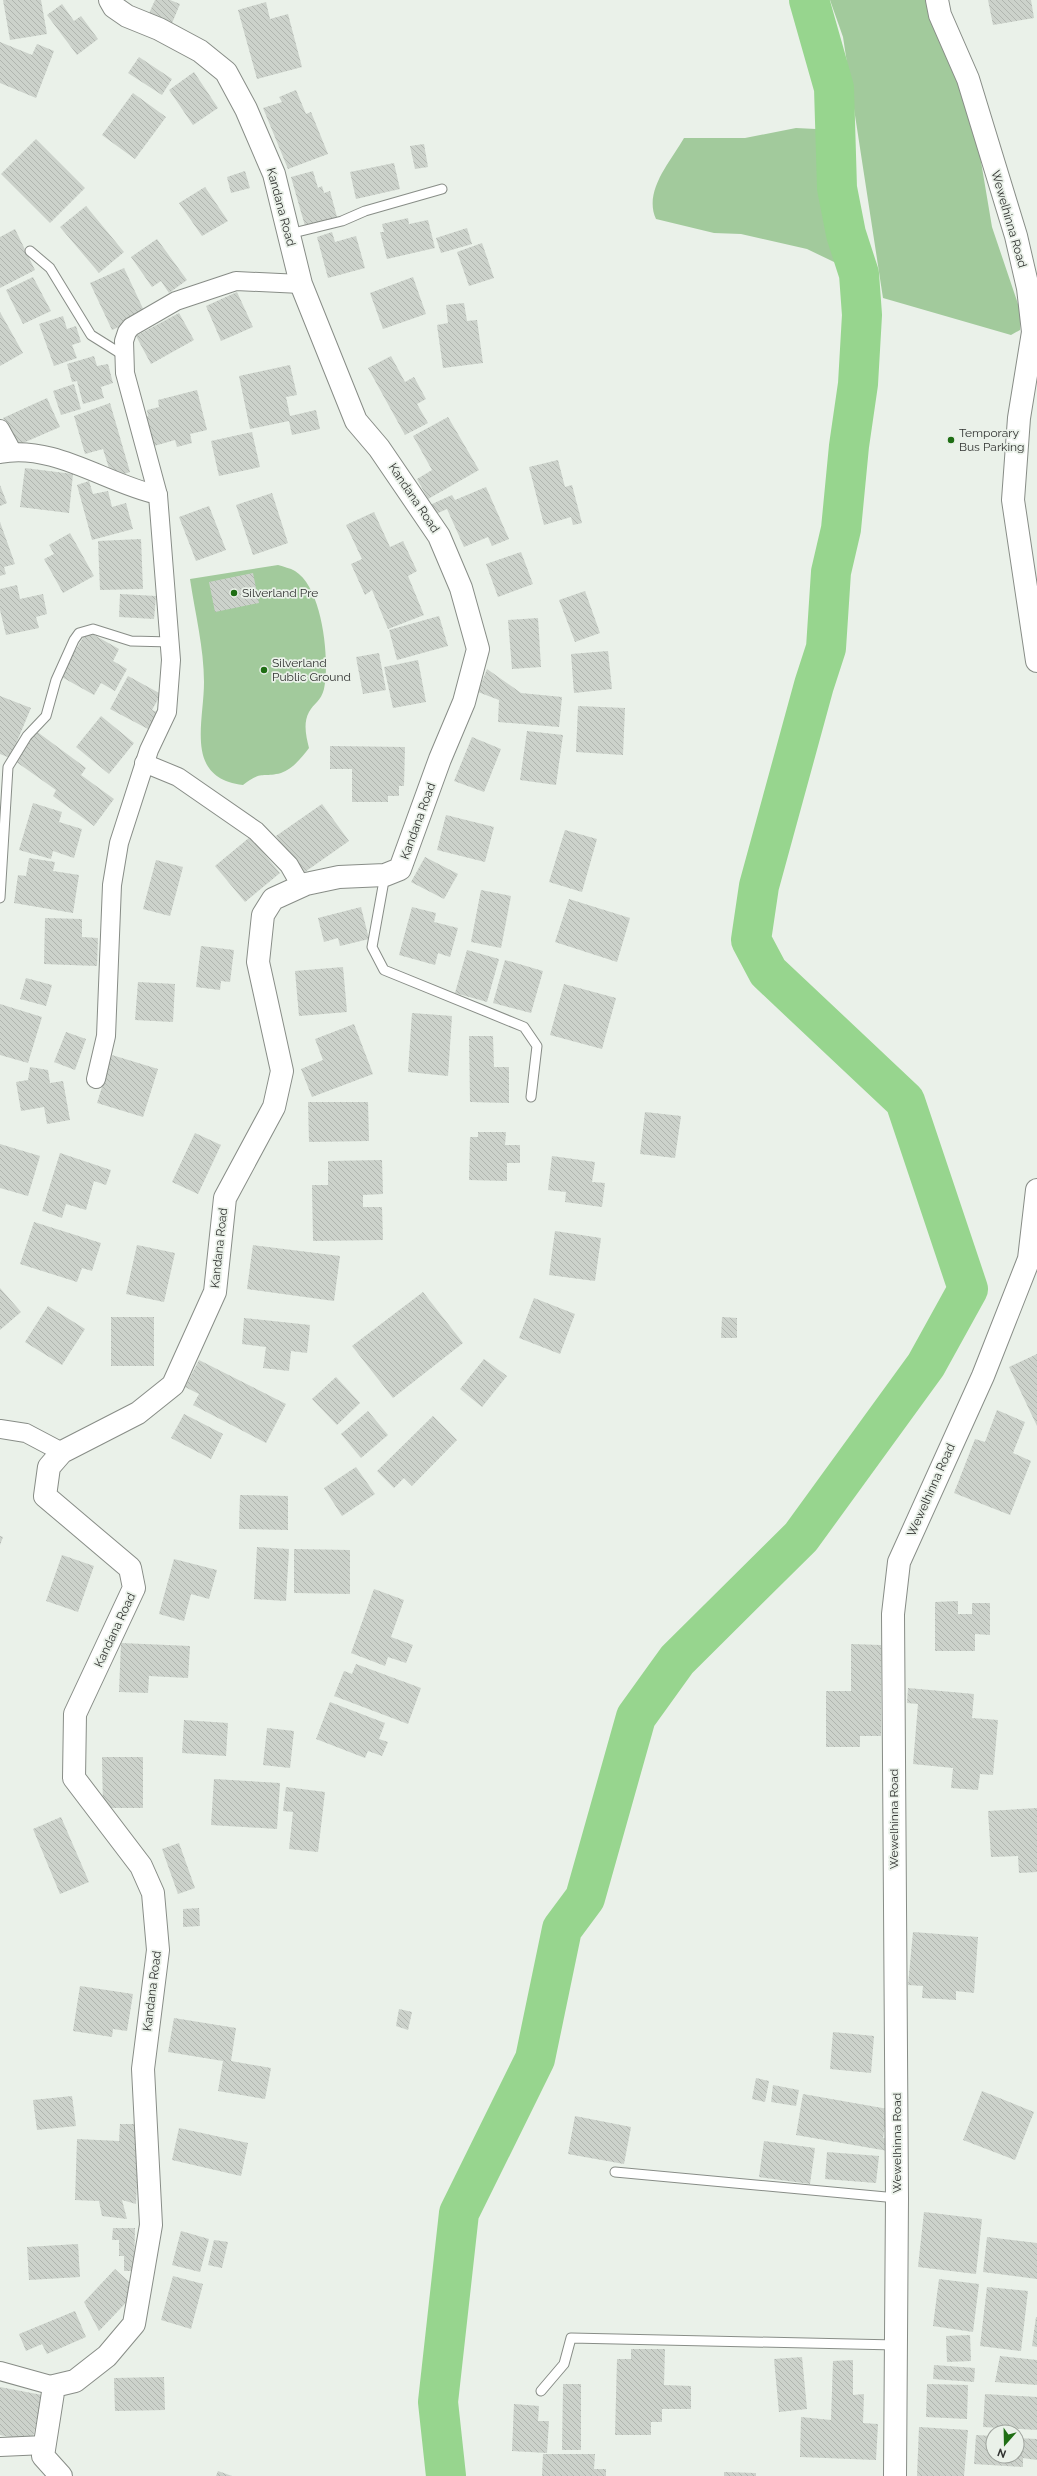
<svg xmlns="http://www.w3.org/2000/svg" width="1037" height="2476" font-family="Raleway,sans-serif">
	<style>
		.grass { fill: #a2ca9c }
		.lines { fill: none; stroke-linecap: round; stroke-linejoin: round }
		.river { stroke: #97d58e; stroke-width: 40 }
		.building { fill: url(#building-back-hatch) }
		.service-casing { stroke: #888d87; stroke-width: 11 }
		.minor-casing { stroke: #888d87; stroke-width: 20 }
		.tertiary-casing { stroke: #888d87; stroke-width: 24 }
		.service { stroke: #fff; stroke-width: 9 }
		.minor { stroke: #fff; stroke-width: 18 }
		.tertiary { stroke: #fff; stroke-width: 22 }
		.poi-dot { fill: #1f6e14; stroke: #eaf1e9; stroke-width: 1.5 }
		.labels { text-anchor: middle; stroke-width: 3.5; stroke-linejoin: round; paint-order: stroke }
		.street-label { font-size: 12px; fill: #313331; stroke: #eaf1e9 }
		.poi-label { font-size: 12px; fill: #313331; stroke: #eaf1e9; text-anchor: start }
	</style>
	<defs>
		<pattern id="building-back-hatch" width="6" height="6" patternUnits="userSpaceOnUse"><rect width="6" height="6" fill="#ccd2cb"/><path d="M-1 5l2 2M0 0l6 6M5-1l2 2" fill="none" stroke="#b0b5af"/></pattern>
	</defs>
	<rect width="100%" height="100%" fill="#eaf1e9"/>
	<!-- grass -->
	<g class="grass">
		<path d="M830,0h96l47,114 19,113 29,86 -1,17 -9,5 -128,-37 -40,-261z"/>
		<path d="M796,128l40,2 1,58 9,46 13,40 -52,-25 -66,-15 -27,-1 -58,-14c-13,-28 15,-58 28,-81h61z"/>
		<path d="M278,565c6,2 12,3 17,6 28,17 35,90 29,118 -3,12 -10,14 -15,23 -6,11 -3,24 0,36 -7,9 -16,21 -28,25 -19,5 -19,-3 -38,12 -59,-7 -39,-62 -39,-103 0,-34 -9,-69 -14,-103z"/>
	</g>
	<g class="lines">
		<!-- river -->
		<path class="river" d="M446,2476l-8,-74 21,-189 76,-154 27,-130 23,-31 51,-181 41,-57 124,-123 125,-172 42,-76 -63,-188 -137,-129 -17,-32 8,-54 55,-201 12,-37 5,-76 10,-43 8,-83 9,-62 4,-69 -3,-41 -13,-40 -9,-46 -3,-100 -25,-88"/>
	</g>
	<!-- building -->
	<g class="building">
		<path d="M3,0h38l6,34 -37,6z"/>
		<path d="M155,0h15l10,4 -10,24 -23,-10z"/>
		<path d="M988,0h43l3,18 -41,7z"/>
		<path d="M266,2l4,17 18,-5 14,53 -45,12 -19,-69z"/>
		<path d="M62,4l12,17 7,-5 17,23 -21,16 -30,-40z"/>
		<path d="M0,42l32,13 5,-11 17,7 -18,47 -36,-15z"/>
		<path d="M139,57l33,22 -10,16 -34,-22z"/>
		<path d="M194,72l24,36 -25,17 -24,-35z"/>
		<path d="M296,90l10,24 5,-2 17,42 -40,15 -25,-61 19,-6 -3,-5z"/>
		<path d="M133,93l33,24 -31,42 -33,-24z"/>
		<path d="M36,139l49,49 -35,35 -49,-49z"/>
		<path d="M424,144l4,23 -13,2 -5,-23z"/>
		<path d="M394,163l6,26 -44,10 -6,-27z"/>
		<path d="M245,171l5,17 -19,5 -4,-16z"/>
		<path d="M313,171l5,17 4,-2 2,7 6,-2 7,26 -32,9 -14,-49z"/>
		<path d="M205,187l23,34 -26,15 -23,-33z"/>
		<path d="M86,206l38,46 -25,21 -39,-46z"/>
		<path d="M408,218l1,6 19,-4 7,28 -48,11 -7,-27h4l-2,-8z"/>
		<path d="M467,228l5,16 -31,9 -5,-15z"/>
		<path d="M15,229l20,41 -35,18v-51z"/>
		<path d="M332,232l3,10 21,-6 9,32 -37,10 -11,-41z"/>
		<path d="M157,239l30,41 -18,13 -8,-12 -9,6 -21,-30z"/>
		<path d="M482,243l12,35 -25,8 -12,-34z"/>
		<path d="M124,268l22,47 -34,15 -22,-47z"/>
		<path d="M33,277l18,34 -28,13 -17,-34z"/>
		<path d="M413,277l13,37 -43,15 -13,-36z"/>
		<path d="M237,292l16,35 -32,14 -15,-35z"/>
		<path d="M464,303l3,18 10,-1 6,43 -40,5 -6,-43 11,-2 -2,-18z"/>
		<path d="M0,312l23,41 -23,13z"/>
		<path d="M179,313l15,27 -43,24 -15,-28z"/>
		<path d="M63,316l4,13 9,-3 5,16 -9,3 5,13 -23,8 -15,-42z"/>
		<path d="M94,356l3,10 11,-2 5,19 -12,4 3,11 -21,6 -6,-23 -5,1 -5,-18z"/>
		<path d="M391,356l14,26 9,-5 12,22 -9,5 11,19 -23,12 -37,-67z"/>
		<path d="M290,365l7,30 -11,2 4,19 26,-6 4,19 -28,6 -3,-14 -39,8 -11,-53z"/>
		<path d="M74,384l7,25 -20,6 -8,-24z"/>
		<path d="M197,390l10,40 -17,4 2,9 -15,4 -2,-7 -28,8 -7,-30 8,-2 -1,-6 12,-3 -1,-7z"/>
		<path d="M47,398l13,29 -44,19 -13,-28z"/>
		<path d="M110,403l20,69 -18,6 -9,-29 -18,5 -11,-38z"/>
		<path d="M448,417l31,53 -51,29 -11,-20 15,-9 -19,-34z"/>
		<path d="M252,432l8,35 -41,9 -8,-35z"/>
		<path d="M558,460l7,27 7,-2 10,38 -9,2 -2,-8 -27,8 -15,-58z"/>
		<path d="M25,468l48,6 -4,39 -49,-6z"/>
		<path d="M89,481l4,13 15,-3 4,16 14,-4 7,26 -41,11 -15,-55z"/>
		<path d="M0,485l7,18 -7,3z"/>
		<path d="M486,487l23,52 -17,7 -4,-9 -24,10 -17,-38 -11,5 -4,-10 20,-9 3,5z"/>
		<path d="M272,493l16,50 -35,12 -17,-50z"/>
		<path d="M209,506l17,44 -30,11 -17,-44z"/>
		<path d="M374,512l16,35 13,-6 14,30 -9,5 16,39 -36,14 -16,-39 -7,5 -14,-31 11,-5 -16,-34z"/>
		<path d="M0,522l15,42 -11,3 2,7 -6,2z"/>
		<path d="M70,533l24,43 -31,17 -19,-34 10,-5 -5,-9z"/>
		<path d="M141,539l2,50 -43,1 -2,-49z"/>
		<path d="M521,552l12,32 -35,13 -12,-33z"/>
		<path d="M253,573l6,30 -44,9 -6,-30z"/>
		<path d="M17,585l3,14 23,-5 4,20 -11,3 3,11 -33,7 -6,-25v-21z"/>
		<path d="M585,591l15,42 -25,9 -16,-42z"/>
		<path d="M120,594l36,2 -2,23 -35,-2z"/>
		<path d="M439,616l9,30 -51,14 -8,-30z"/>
		<path d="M538,618l3,49 -29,2 -4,-49z"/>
		<path d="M87,631l32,18 -6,12 14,8 -12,22 -14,-8 -7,12 -34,-19z"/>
		<path d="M608,651l4,38 -38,4 -3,-39z"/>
		<path d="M379,653l7,37 -23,4 -7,-37z"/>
		<path d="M418,660l8,42 -33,6 -9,-41z"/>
		<path d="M487,669l34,24 41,4 -3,30 -61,-5 1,-22 -21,-8z"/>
		<path d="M128,676l33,18 -9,16 5,2 -9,17 -38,-20z"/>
		<path d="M0,696l31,12 -21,50 -10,-4z"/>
		<path d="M578,706l47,2 -2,47 -47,-3z"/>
		<path d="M101,716l33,27 -25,31 -33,-27z"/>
		<path d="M36,731l50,37 -5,7 33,24 -20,27 -41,-30 3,-6 -41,-29z"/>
		<path d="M527,731l36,4 -7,50 -36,-5z"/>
		<path d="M472,737l29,12 -17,43 -30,-11z"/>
		<path d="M330,746l75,1 -1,39h-5v10h-11v6h-36v-33h-22z"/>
		<path d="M33,803l29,9 -3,10 23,7 -8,29 -21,-7 -2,8 -32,-9z"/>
		<path d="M322,804l27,37 -47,33 -26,-38z"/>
		<path d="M446,815l48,12 -9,35 -48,-12z"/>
		<path d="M565,830l32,9 -15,53 -33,-10z"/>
		<path d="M250,837l30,36 -35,29 -30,-36z"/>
		<path d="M425,857l33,17 -14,25 -33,-17z"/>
		<path d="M29,858l26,4 -2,9 26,4 -6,38 -59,-10 4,-28 8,1z"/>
		<path d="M156,860l27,7 -13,49 -27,-7z"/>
		<path d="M481,890l30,6 -10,52 -30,-6z"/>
		<path d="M569,899l61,19 -13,44 -62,-20z"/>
		<path d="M361,907l8,32 -29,7 -2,-8 -14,4 -6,-24z"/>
		<path d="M412,907l24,6 -2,9 24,6 -8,29 -12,-4 -3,12 -36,-10z"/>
		<path d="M45,918l37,1v18l16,1 -1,28 -53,-2z"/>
		<path d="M201,946l33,4 -4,32 -9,-1 -1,9 -24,-3z"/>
		<path d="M467,950l32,9 -12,43 -32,-9z"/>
		<path d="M505,960l38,11 -12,42 -38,-10z"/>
		<path d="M343,967l4,45 -48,4 -4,-45z"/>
		<path d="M26,978l26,7 -6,21 -26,-7z"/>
		<path d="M138,982l37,2 -2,38 -38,-2z"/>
		<path d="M564,984l52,14 -14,51 -52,-14z"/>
		<path d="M0,1004l42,13 -14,46 -28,-8z"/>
		<path d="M412,1013l40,3 -4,60 -40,-4z"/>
		<path d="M354,1024l19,50 -61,23 -11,-28 22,-9 -8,-21z"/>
		<path d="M66,1032l20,7 -11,31 -21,-8z"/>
		<path d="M469,1036h24l1,31h15v36l-39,-1z"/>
		<path d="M112,1055l46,14 -15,48 -46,-14z"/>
		<path d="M30,1067l18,3 2,13 13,-2 7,39 -23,4 -3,-17 -23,4 -5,-29 12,-2z"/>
		<path d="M308,1102h60l1,39 -60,1z"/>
		<path d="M645,1112l36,4 -6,42 -35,-4z"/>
		<path d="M478,1132h28l-1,13h15v18h-13v18l-38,-1 1,-43h8z"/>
		<path d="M195,1133l26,12 -23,49 -26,-12z"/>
		<path d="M0,1144l40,12 -12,40 -28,-8z"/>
		<path d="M60,1153l51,17 -5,15 -12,-4 -8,29 -20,-6 -4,14 -20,-7z"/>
		<path d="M552,1156l43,6 -3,20 13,1 -3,24 -37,-5 1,-10 -18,-2z"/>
		<path d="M382,1160l1,34 -20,1v12h19l1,33 -70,1 -1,-56h16v-24z"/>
		<path d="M34,1222l67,21 -9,28 -10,-3 -5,14 -57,-18z"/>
		<path d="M555,1231l46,7 -6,43 -46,-6z"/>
		<path d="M137,1245l38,8 -11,49 -38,-8z"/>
		<path d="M253,1245l87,11 -6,45 -87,-12z"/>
		<path d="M0,1288l21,24 -21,18z"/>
		<path d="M423,1292l40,51 -70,55 -41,-52z"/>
		<path d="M534,1298l41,16 -15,40 -41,-16z"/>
		<path d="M48,1306l37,23 -23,36 -37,-23z"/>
		<rect x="111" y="1317" width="43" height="49"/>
		<path d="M722,1317l15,1v20h-16z"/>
		<path d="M244,1318l66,7 -3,28 -16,-2 -2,20 -26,-3 3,-21 -24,-3z"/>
		<path d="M1037,1354v72l-28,-59z"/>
		<path d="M484,1359l23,17 -25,31 -22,-18z"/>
		<path d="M199,1360l87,44 -20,39 -73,-38 6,-11 -14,-7z"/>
		<path d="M336,1377l24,26 -23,22 -25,-26z"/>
		<path d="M997,1410l28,12 -12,31 18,8 -21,54 -56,-22 21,-54 10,3z"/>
		<path d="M368,1411l20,24 -27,23 -20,-24z"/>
		<path d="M184,1414l39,20 -12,25 -40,-21z"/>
		<path d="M433,1416l24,24 -45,46 -8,-8 -10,10 -17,-17z"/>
		<path d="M356,1467l19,27 -33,22 -18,-28z"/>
		<path d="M240,1495l48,1v34l-49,-1z"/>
		<path d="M0,1536l3,1 -3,8z"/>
		<path d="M257,1547l32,2 -3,52 -32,-2z"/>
		<path d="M294,1549l56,1v44l-56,-1z"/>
		<path d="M62,1555l32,11 -16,46 -32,-11z"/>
		<path d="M174,1559l43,11 -8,29 -18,-5 -7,27 -25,-7z"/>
		<path d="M374,1589l30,11 -13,37 22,8 -7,18 -18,-6 -3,9 -34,-13z"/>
		<path d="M958,1601v13h14v-11h18v32l-15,-1v17h-40v-49z"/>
		<path d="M121,1643l69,3 -2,32 -39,-2 -1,17 -29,-1z"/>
		<path d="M851,1644l30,1v91h-21v11h-34v-56h25z"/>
		<path d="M356,1664l65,24 -13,36 -74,-28 10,-25 8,3z"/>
		<path d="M908,1688l66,6 -2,24 26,2 -5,55 -13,-1 -2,16 -27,-2 2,-20 -40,-4 5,-60 -11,-1z"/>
		<path d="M330,1702l55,21 -6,16 9,3 -6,14 -14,-5 -3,7 -49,-19z"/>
		<path d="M184,1720l44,3 -2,33 -44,-3z"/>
		<path d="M267,1728l27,3 -4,37 -27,-3z"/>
		<path d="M102,1757h41v51h-40z"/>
		<path d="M214,1779l66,4 -3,46 -66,-4z"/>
		<path d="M286,1787l39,5 -7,60 -29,-3 4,-37 -10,-1z"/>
		<path d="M1037,1808v64l-18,1 -1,-17 -27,1 -3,-46z"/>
		<path d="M61,1817l28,65 -29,12 -27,-65z"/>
		<path d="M179,1843l16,45 -17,6 -16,-45z"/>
		<path d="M199,1908l1,18 -17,1v-18z"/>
		<path d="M913,1932l65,5 -4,56 -18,-2v9l-34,-2 1,-12 -15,-1z"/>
		<path d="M80,1986l53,8 -6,37 -14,-2 -1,8 -39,-6z"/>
		<path d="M399,2009l13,3 -4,18 -12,-4z"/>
		<path d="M174,2018l62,10 -5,33 40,7 -6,31 -47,-8 5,-30 -55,-9z"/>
		<path d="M833,2032l41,4 -3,37 -41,-4z"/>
		<path d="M756,2078l13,3 -4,21 -13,-3z"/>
		<path d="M773,2085l26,5 -3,16 -25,-4z"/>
		<path d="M982,2091l52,21 -19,48 -52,-20z"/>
		<path d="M803,2094l85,15 -5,29 7,2 -2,11 -92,-16z"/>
		<path d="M72,2096l4,30 -39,4 -4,-30z"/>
		<path d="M575,2116l56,11 -7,37 -56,-10z"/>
		<path d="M120,2124h20l-4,80 -14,-4 5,19 -25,-3 -3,-15 -24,-1 2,-61 42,2z"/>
		<path d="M179,2128l69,15 -7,33 -69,-16z"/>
		<path d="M764,2141l51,7 -5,36 -51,-7z"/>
		<path d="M827,2152l52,4 -3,27 -51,-4z"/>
		<path d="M924,2212l58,7 -6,55 -58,-7z"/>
		<path d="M113,2228h22l-1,43h-10v-15h-5v-16h-7z"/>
		<path d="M181,2231l28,8 -9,33 -28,-7z"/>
		<path d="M987,2237l50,6v36l-54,-7z"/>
		<path d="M214,2240l14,2 -6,26 -14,-3z"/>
		<path d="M78,2244l2,33 -51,3 -2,-33z"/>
		<path d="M115,2269l23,21 -39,41 -15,-29z"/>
		<path d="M173,2276l30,8 -12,45 -30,-9z"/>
		<path d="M939,2279l40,5 -6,48 -40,-6z"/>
		<path d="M987,2287l41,4 -7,60 -41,-5z"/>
		<path d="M75,2311l11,26 -39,17 -5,-10 -16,7 -7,-17z"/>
		<path d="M1036,2317h1v30l-5,-1z"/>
		<path d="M970,2335l1,26 -24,1 -1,-26z"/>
		<path d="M631,2349h34l-1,36 27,1v23h-29v13h-11v13h-36l2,-76h14z"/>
		<path d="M1000,2356l37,4v25l-42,-3z"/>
		<path d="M802,2357l5,52 -28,3 -5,-53z"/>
		<path d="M853,2360v35l11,-1 -1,29 15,1 -2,36 -76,-3 1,-40 30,3 2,-59z"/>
		<path d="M934,2365l41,3 -1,14 -41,-3z"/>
		<path d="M164,2377l1,33 -50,1 -1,-33z"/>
		<path d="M563,2384h18v66h-19z"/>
		<path d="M927,2384l41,1 -1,34 -41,-2z"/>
		<path d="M0,2387l42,8 -10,47 -32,-7z"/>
		<path d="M985,2394l52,3v33l-54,-3z"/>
		<path d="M514,2404l25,2 -1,15h11l-2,32 -35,-2z"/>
		<path d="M919,2427l49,3 -4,46h-47z"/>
		<path d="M976,2435l17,1v20h24v-18l20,1v21l-14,-2v9l-49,-3z"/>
		<path d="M543,2454h52l-1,15h12v7h-64z"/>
		<path d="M218,2471l14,5h-16z"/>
		<path d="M724,2472l32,1v3h-32z"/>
	</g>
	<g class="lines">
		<defs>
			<g id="service">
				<path d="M289,234l53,-13 23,-10 77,-22"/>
				<path d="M30,251l20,17 41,67 32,20"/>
				<path d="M385,875l-13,72 12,23 140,57 13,19 -6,51"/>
				<path d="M0,898l8,-131 19,-31 19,-20 10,-36 18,-40 5,-7 14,-4 38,12 40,1"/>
				<path d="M615,2172l282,26"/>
				<path d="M541,2391l23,-27 7,-26 325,7"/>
			</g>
			<g id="minor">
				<path d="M0,429l12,22"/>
				<path d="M0,454c53,-11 107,30 158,41"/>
				<path d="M144,763l34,14 78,54 33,34 12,21"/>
				<path d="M96,1079l10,-43 6,-151 7,-42 30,-93 18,-38 4,-52 -13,-165 -33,-122 -1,-32 3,-9 4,-5 45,-26 60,-20 65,3"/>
				<path d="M0,1429l26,4 36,19"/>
				<path d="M0,2371l54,15"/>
				<path d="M0,2447l45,-2"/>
			</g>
			<g id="tertiary">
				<path d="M937,0l3,15 28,64 48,157 12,52 5,44 -14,86 -6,82 24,161"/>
				<path d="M61,2476l-18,-20 11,-70 21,-5 32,-25 27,-32 17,-99 -8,-156 15,-119 -5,-57 -12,-27 -67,-88 1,-64 59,-126 -4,-20 -85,-72 4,-29 13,-15 76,-39 35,-28 42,-93 10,-94 49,-91 8,-36 -24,-109 5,-47 10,-16 33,-15 33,-7 46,-2 15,-6 40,-110 24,-57 14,-53 -17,-61 -22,-52 -60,-88 -23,-27 -55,-137 -27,-110 -28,-65 -20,-37 -26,-21 -41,-22 -32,-13 -13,-9 -4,-7"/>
				<path d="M895,2476l2,-278 -4,-584 6,-52 84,-186 46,-117 8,-69"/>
			</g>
		</defs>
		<!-- service casing -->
		<use href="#service" class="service-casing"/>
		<!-- minor casing -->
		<use href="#minor" class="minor-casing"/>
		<!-- tertiary casing -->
		<use href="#tertiary" class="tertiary-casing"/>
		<!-- service -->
		<use href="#service" class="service"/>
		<!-- minor -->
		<use href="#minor" class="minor"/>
		<!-- tertiary -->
		<use href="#tertiary" class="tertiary"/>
	</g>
	<!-- markers -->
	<g class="poi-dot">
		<circle cx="951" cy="440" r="4"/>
		<circle cx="234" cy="593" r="4"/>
		<circle cx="264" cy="670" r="4"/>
	</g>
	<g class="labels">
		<!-- street labels -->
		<g class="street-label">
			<text transform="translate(281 207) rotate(75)" y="4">Kandana Road</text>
			<text transform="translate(1009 219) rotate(74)" y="4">Wewelhinna Road</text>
			<text transform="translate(414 498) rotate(56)" y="4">Kandana Road</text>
			<text transform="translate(418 821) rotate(-70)" y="4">Kandana Road</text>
			<text transform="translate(219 1248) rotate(-84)" y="4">Kandana Road</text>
			<text transform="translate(931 1490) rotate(-66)" y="4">Wewelhinna Road</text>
			<text transform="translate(115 1630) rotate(-65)" y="4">Kandana Road</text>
			<text transform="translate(894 1819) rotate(-90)" y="4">Wewelhinna Road</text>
			<text transform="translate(152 1991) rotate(-83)" y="4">Kandana Road</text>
			<text transform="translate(897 2143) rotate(-90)" y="4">Wewelhinna Road</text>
		</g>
		<!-- poi labels -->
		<g class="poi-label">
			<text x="959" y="437">Temporary<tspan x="959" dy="14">Bus Parking</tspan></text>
			<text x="242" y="597">Silverland Pre</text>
			<text x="272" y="667">Silverland<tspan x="272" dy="14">Public Ground</tspan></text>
		</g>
	</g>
	<!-- north arrow -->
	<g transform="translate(1005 2444) rotate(200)"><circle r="19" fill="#eaf1e9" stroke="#a0a59f"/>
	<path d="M0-3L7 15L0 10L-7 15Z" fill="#1f6e14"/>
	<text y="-6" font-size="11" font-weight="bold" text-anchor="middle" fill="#313331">N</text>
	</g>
</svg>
